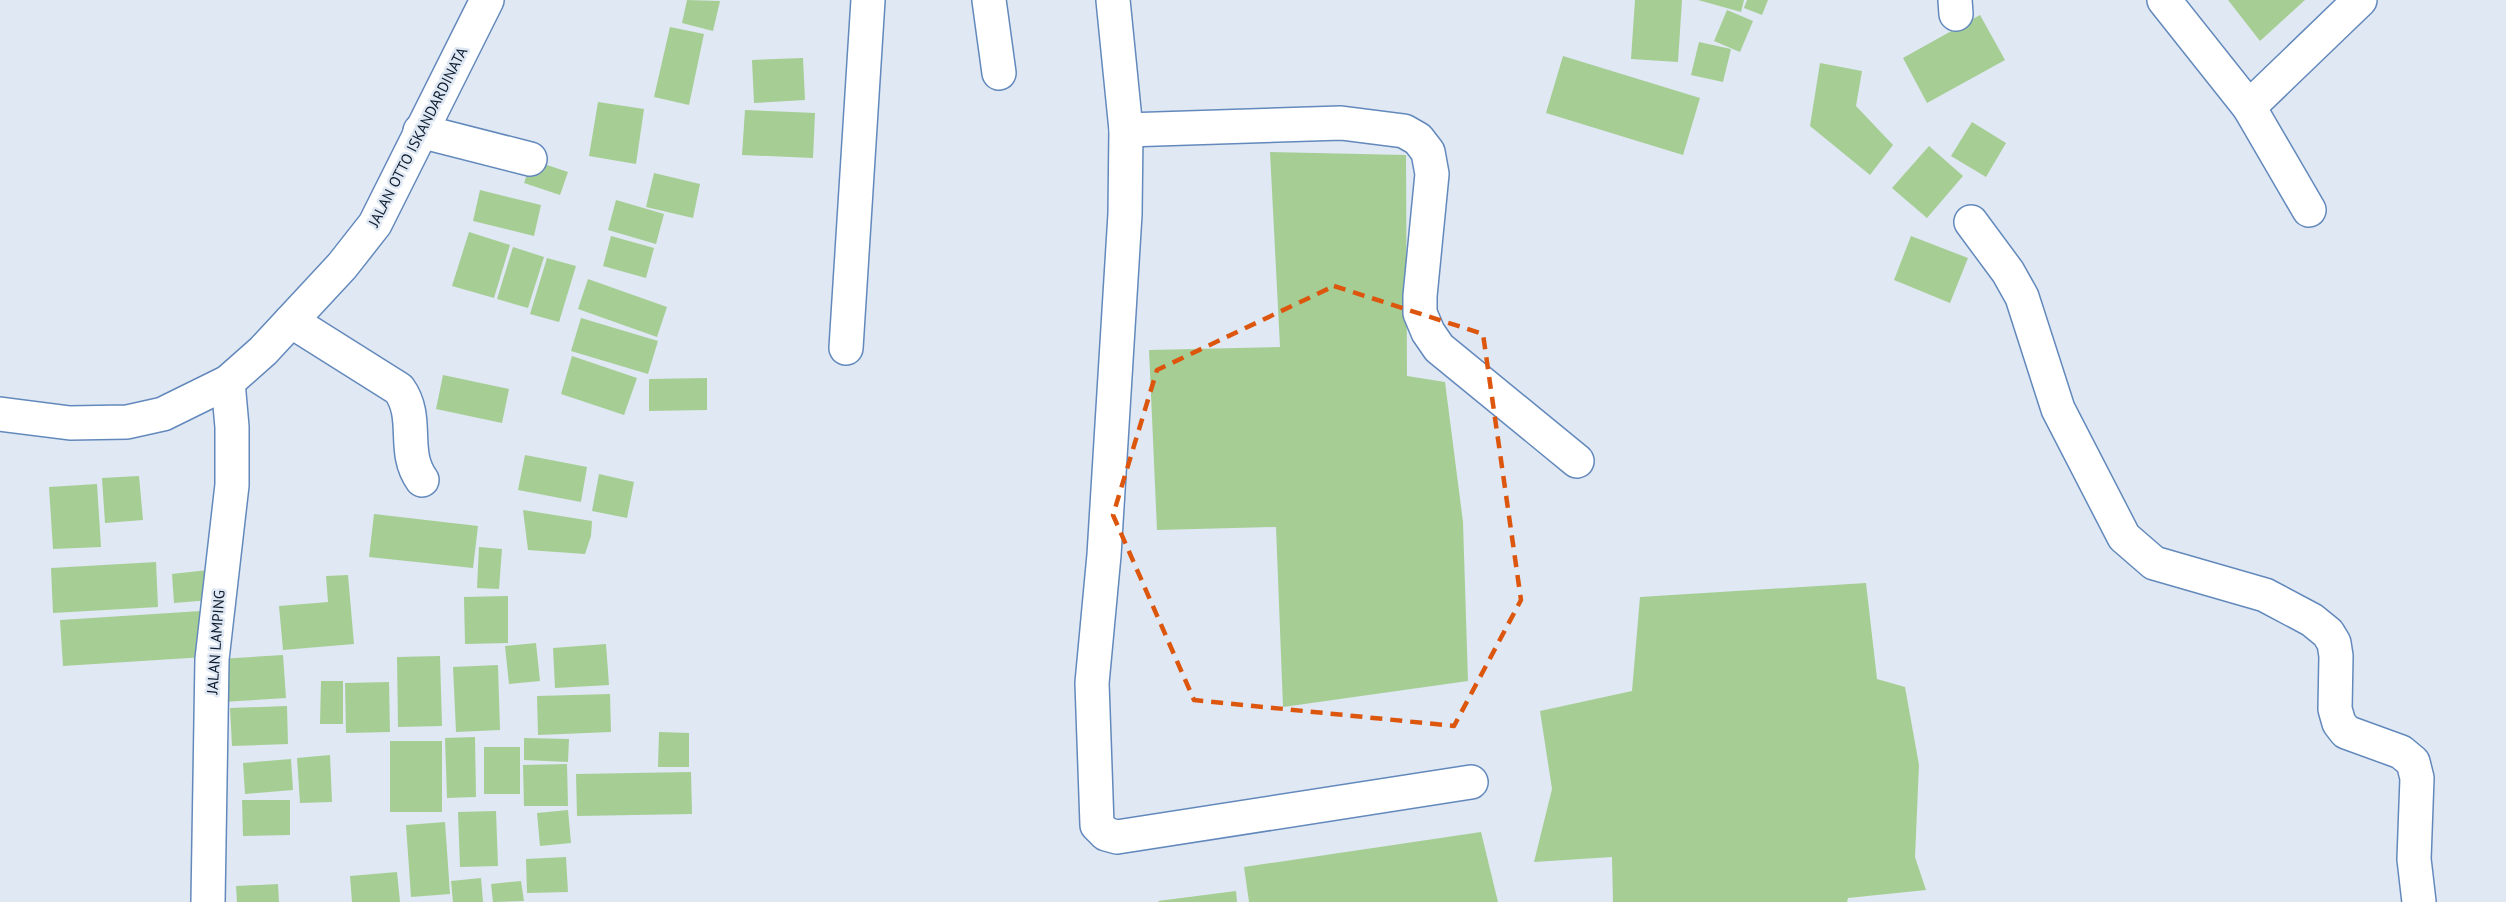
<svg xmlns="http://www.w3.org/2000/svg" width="2506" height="902" font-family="'PT Sans',sans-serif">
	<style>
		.building { fill: #a6ce94 }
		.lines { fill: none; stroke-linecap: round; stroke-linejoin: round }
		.minor-casing { stroke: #6389bc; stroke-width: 36 }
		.major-casing { stroke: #6389bc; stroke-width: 36 }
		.minor { stroke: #fff; stroke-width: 33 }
		.major { stroke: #fff; stroke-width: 33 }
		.marked { fill: none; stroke: #dd560e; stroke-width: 4.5; stroke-dasharray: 12 8; stroke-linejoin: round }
		.labels { text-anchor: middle; stroke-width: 5; stroke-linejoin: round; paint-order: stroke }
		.street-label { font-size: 15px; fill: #0b1a2e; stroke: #dfe8f3 }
	</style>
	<rect width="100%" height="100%" fill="#dfe8f3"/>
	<!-- building -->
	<g class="building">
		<path d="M687,0l33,1 -7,30 -31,-8z"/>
		<path d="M1635,0h47l-4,62 -47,-3z"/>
		<path d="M1698,0h46l-3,12z"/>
		<path d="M1747,0h21l-6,15 -18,-7z"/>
		<path d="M2228,0h77l-45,41z"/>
		<path d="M1727,10l26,11 -13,31 -26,-11z"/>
		<path d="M1980,15l25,45 -78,43 -24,-45z"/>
		<path d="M670,27l34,7 -15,71 -35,-8z"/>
		<path d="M1699,42l32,7 -8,33 -32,-7z"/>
		<path d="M1563,56l137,42 -17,57 -137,-42z"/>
		<path d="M803,58l2,42 -51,3 -2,-43z"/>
		<path d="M1820,63l42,8 -6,35 37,39 -23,30 -60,-49z"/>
		<path d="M598,102l46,7 -8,55 -47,-8z"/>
		<path d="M745,110l70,3 -2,45 -71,-3z"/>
		<path d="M1972,122l34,21 -20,34 -35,-21z"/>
		<path d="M1929,146l34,30 -36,42 -35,-30z"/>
		<path d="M1270,152l136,3 1,221 38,6 18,140 5,159 -185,26 -7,-180 -119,3 -8,-180 131,-3z"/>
		<path d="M532,160l36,12 -8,23 -36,-12z"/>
		<path d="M654,173l46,11 -7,34 -47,-11z"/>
		<path d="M480,190l61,15 -7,31 -61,-15z"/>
		<path d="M616,200l48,14 -8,30 -48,-14z"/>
		<path d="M469,232l41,13 -16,53 -42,-12z"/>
		<path d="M611,236l43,12 -8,30 -43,-12z"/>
		<path d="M1911,236l57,22 -18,45 -56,-23z"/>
		<path d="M513,247l31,10 -16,51 -31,-9z"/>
		<path d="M547,258l29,8 -17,56 -29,-8z"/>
		<path d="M588,279l79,28 -10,30 -79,-28z"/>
		<path d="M581,318l77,23 -10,33 -77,-23z"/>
		<path d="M572,356l65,22 -13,37 -63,-21z"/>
		<path d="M443,375l66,14 -7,34 -66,-14z"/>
		<path d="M707,378v32l-58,1v-32z"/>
		<path d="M525,455l62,12 -6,35 -63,-12z"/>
		<path d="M599,474l35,8 -7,36 -35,-7z"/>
		<path d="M139,476l4,44 -38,3 -3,-45z"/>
		<path d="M97,484l4,63 -48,2 -4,-62z"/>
		<path d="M523,510l69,11 -1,15 -6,18 -57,-4z"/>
		<path d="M374,514l104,12 -5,42 -104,-11z"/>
		<path d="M479,547l23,2 -3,40 -22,-1z"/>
		<path d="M156,562l2,45 -105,6 -2,-45z"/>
		<path d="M208,570l3,30 -37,3 -2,-29z"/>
		<path d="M348,575l6,69 -71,6 -4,-44 49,-4 -2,-26z"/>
		<path d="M1866,583l11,96 28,8 14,78 -4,92 11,33 -78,8 -1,4h-234l-1,-45 -78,5 18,-73 -12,-78 92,-20 8,-94z"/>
		<path d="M508,596v47l-43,1 -1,-47z"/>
		<path d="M201,611l4,46 -142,9 -3,-46z"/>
		<path d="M536,643l4,38 -31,3 -4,-38z"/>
		<path d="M606,644l3,41 -54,3 -2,-40z"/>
		<path d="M283,655l3,43 -64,4 -3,-43z"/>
		<path d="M440,656l2,70 -44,1 -1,-70z"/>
		<path d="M498,665l2,65 -44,2 -3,-65z"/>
		<path d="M321,681h22v43h-23z"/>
		<path d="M389,682l1,50 -44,1 -1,-50z"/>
		<path d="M610,694l1,38 -73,3 -1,-39z"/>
		<path d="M287,706l1,38 -56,2 -2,-38z"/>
		<path d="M659,732l30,1v34h-31z"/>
		<path d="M475,737l1,60 -29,1 -2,-60z"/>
		<path d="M524,738l45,1 -1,23 -44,-2z"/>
		<rect x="390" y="741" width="52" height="71"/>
		<rect x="484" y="747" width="36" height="47"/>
		<path d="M330,755l2,47 -32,1 -3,-45z"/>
		<path d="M291,759l2,31 -48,4 -2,-31z"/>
		<path d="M567,764l1,42h-44l-1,-41z"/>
		<path d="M691,772l1,42 -115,2 -1,-42z"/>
		<path d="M242,800h48v35l-47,1z"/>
		<path d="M568,810l3,33 -31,3 -3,-33z"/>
		<path d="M496,811l2,55 -38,1 -2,-55z"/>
		<path d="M445,822l5,72 -39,3 -5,-72z"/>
		<path d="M1481,832l17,70h-249l-5,-35z"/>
		<path d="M566,857l2,35 -41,1 -1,-34z"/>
		<path d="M397,872l3,30h-48l-2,-26z"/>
		<path d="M481,878l2,24h-30l-2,-21z"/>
		<path d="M521,881l3,20 -31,1 -2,-18z"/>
		<path d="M278,884l1,18h-42l-1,-16z"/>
		<path d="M1236,891l1,11h-78l-1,-1z"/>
	</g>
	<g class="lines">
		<defs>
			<g id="minor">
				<path d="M989,0l10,73"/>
				<path d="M1113,0l13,130 -1,84 -21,341 -12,128 5,142 9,9 11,3 354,-55"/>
				<path d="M1955,0l1,14"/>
				<path d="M2164,0l85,107 60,103"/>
				<path d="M2249,107l111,-107"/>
				<path d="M1126,130l215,-7 63,8 14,8 10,13 4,22 -12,122v17l8,19 11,16 138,113"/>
				<path d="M420,131l110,28"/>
				<path d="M1971,222l37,50 14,25 36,112 66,128 30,26 111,32 47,25 16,13 6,10 2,13 -1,53 4,14 7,9 55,20 12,10 4,16 -3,81 5,43"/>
				<path d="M291,321l108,68c21,29 2,62 23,91"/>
				<path d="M846,348l22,-348"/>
				<path d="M208,902l4,-243 20,-174v-58l-4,-45"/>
			</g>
			<path id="major" d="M0,414l70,9 57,-1 36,-8 65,-32 35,-31 79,-85 33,-42 112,-224"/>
		</defs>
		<!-- minor casing -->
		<use href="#minor" class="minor-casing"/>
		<!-- major casing -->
		<use href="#major" class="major-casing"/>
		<!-- minor -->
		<use href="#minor" class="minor"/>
		<!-- major -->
		<use href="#major" class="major"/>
	</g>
	<!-- marked area -->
	<path class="marked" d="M1334,286l149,48 38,266 -67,126 -260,-26 -81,-185 44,-145z"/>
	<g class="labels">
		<!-- street labels -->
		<g class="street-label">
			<text transform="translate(418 137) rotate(-63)" y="5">JALAN OTTO ISKANDARDINATA</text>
			<text transform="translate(216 642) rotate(-86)" y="5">JALAN LAMPING</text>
		</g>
	</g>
</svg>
